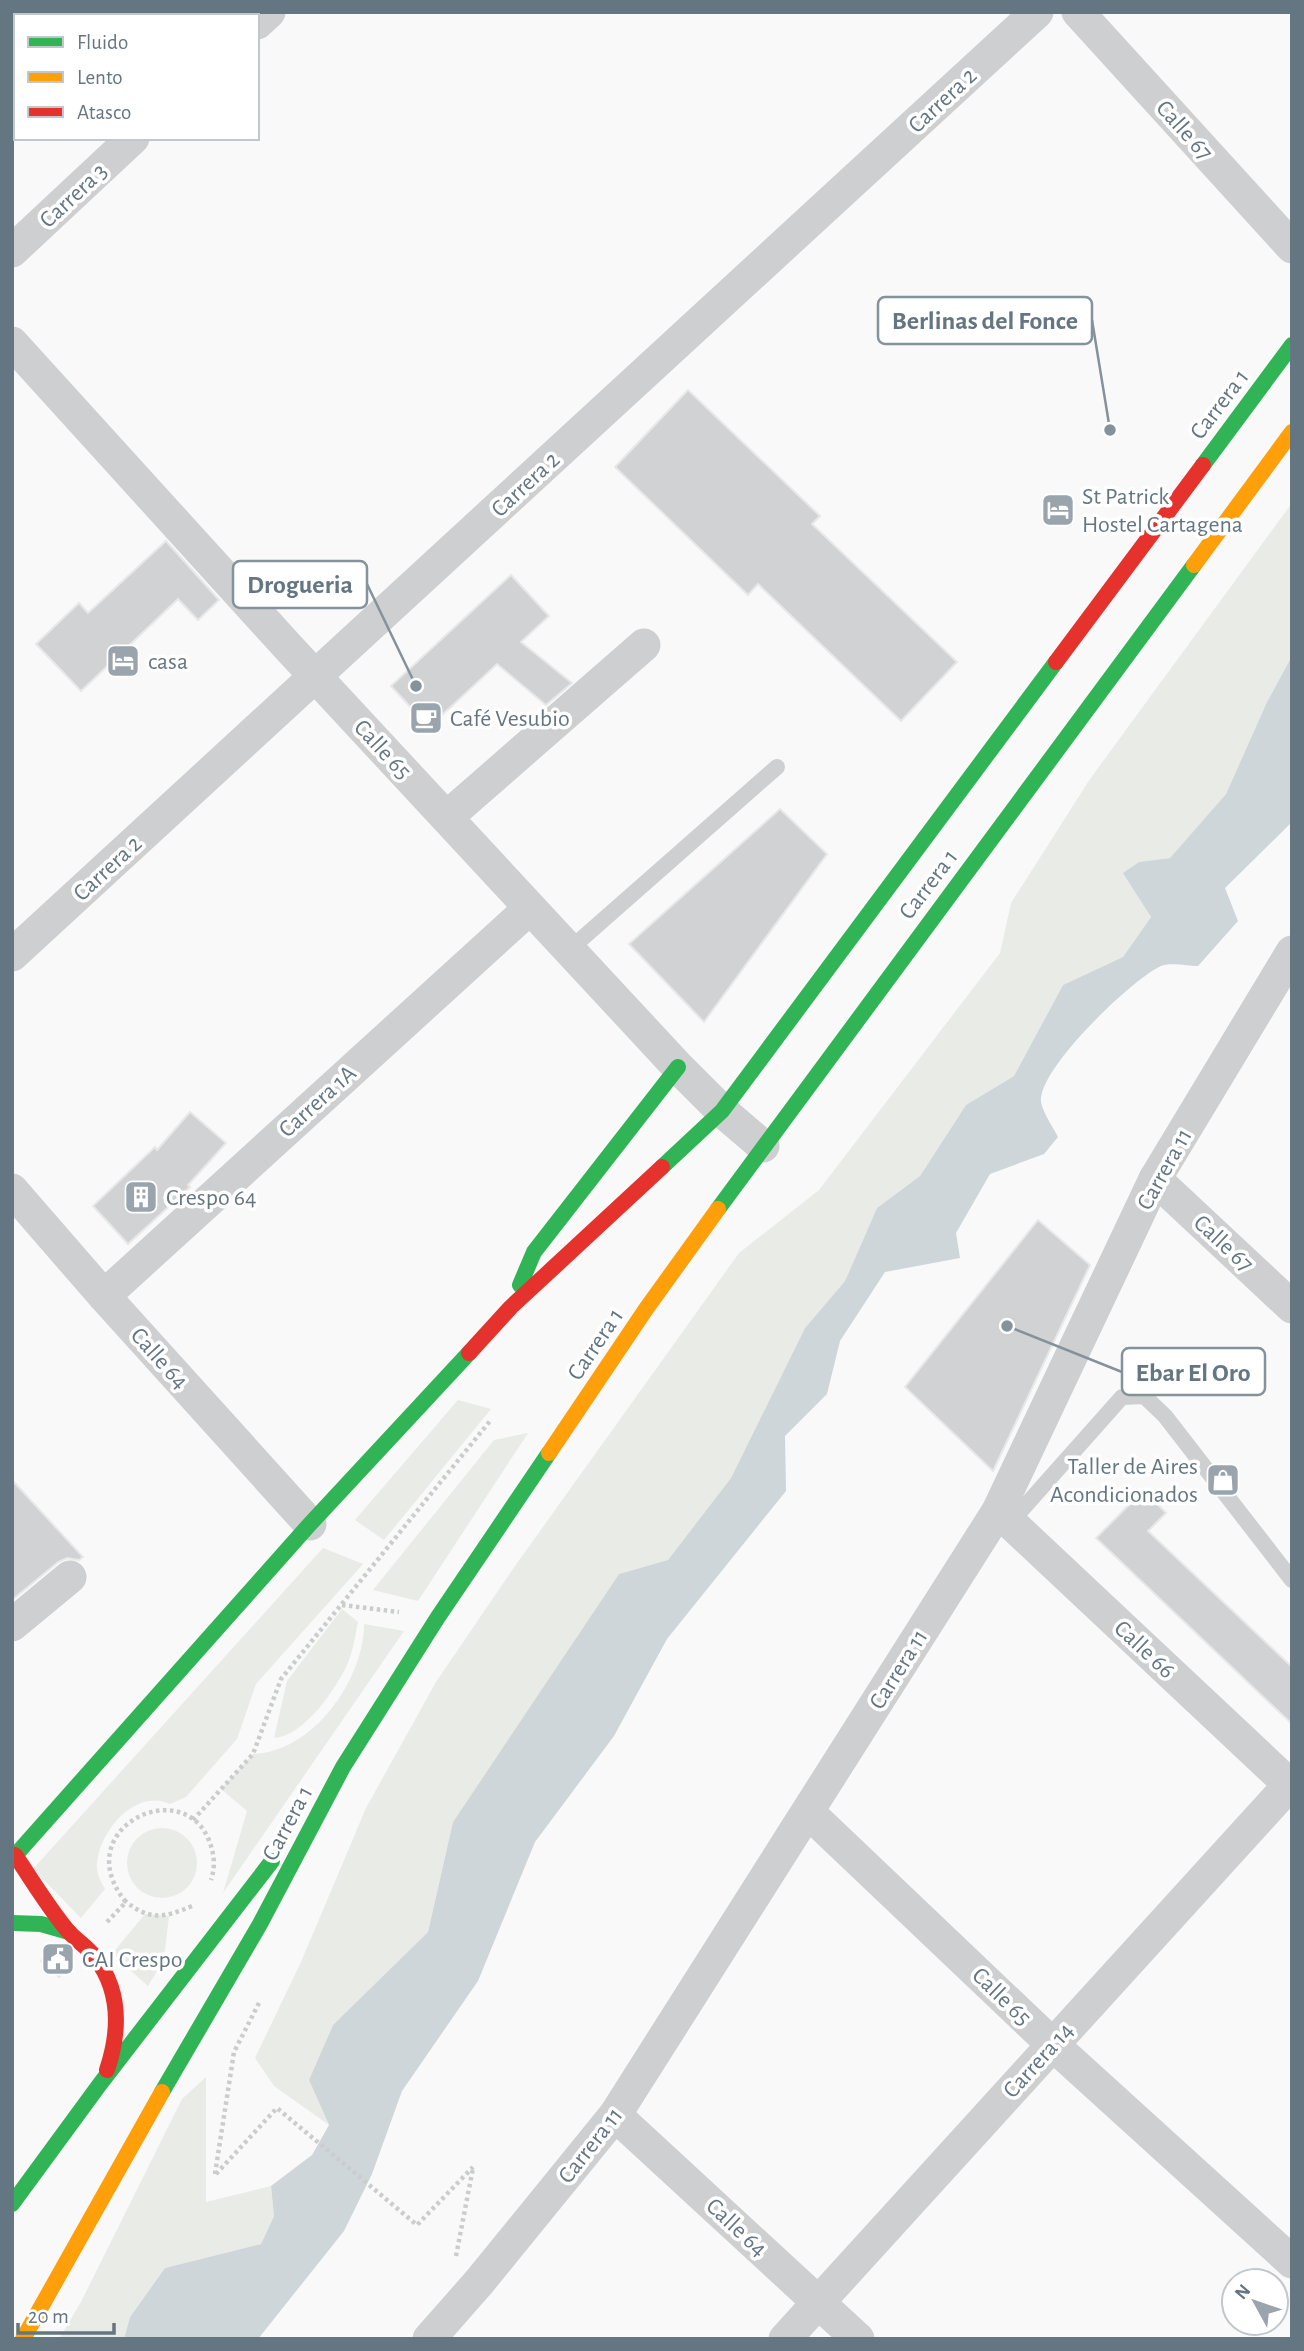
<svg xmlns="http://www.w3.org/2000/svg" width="1304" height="2351" font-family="'Alegreya Sans',sans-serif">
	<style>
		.green { fill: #e8ebe6 }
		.water { fill: #ced6d9 }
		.building { fill: #d0d2d3; stroke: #e8e8e8; stroke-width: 2 }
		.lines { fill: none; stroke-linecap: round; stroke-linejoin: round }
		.path { stroke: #cbcccd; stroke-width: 4.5; stroke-dasharray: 3.5 3.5; stroke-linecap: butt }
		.lane { stroke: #cecfd0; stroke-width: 16 }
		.street { stroke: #cecfd0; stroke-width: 33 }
		.fast { stroke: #30b455; stroke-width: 16 }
		.slow { stroke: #ff9f0a; stroke-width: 16 }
		.jam { stroke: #e5322d; stroke-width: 16 }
		.labels { text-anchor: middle; stroke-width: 7; stroke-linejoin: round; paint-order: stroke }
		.street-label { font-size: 24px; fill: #657683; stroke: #fff }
		.poi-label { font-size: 24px; fill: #657683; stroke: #fff; text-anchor: start }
		.leader { fill: none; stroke: #84929c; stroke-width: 2.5 }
		.callout-dot { fill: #84929c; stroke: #fff; stroke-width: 2.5 }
		.callout { fill: #fff; stroke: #84929c; stroke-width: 2.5 }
		.callout-label { font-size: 26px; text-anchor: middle; font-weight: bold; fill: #657683 }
	</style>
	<rect width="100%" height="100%" fill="#f9f9f9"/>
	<!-- green -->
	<g class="green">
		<path d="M1292,503v153l-25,46 -41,92 -56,64 -31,4 -15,11 27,44 -28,40 -60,28 -49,91 -48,29 -46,71 -43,32 -32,73 -40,47 -74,150 -63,82 -49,14 -166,248 -25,110 -95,93 -24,55 20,45 -55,-39 -19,-28 46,-96 65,-154 70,-126 79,-116 224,-313 80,-63 181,-237 11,-50 79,-124z"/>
		<path d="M458,1400l33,9 -107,131 -29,-20z"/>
		<path d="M528,1433l-110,168 -45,-11 121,-150z"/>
		<path d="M323,1548l40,16 -107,120 -19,55 -51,58 -16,7c-35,-16 -70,27 -73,59 -1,9 3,18 8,26l-24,29 -48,-49z"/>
		<path d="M342,1609l16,13c-3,14 -5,30 -11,43 -12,25 -43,71 -73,73l13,-57z"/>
		<path d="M364,1624l40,7 -181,262 24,-82 -26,-22 32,-35c60,-2 111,-74 111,-130z"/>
		<circle cx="162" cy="1863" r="35"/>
		<path d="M145,1914l24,2 -5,43 -16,27 -36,-32z"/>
		<path d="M206,2077v125l65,-16 3,30 -13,28 -96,24 -35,49 -6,22h-65l22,-37 101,-203z"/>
	</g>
	<!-- water -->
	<path class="water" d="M1292,656v166l-67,66 13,33 -40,45c-10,0 -28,-4 -37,0 -29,13 -124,104 -120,136 2,11 12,25 17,35l-14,17 -54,20 -34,59 4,25 -75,14 -45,69 -13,53 -42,42 1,55 -119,148 -53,97 -79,106 -57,139 -76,110 -30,83 -28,57 -86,108h-134l6,-22 35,-49 96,-24 13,-28 -3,-30 41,-31 17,-30 -20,-45 24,-55 95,-93 25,-110 166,-248 49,-14 63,-82 74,-150 40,-47 32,-73 43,-32 46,-71 48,-29 49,-91 60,-28 28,-40 -28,-44 16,-11 31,-4 56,-64 41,-92z"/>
	<!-- building -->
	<g class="building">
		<path d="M688,390l132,126 -8,8 145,138 -56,59 -143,-137 -10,11 -133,-128z"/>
		<path d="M166,541l53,59 -21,20 -20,-21 -97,92 -45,-47 43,-41 9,10z"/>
		<path d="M511,575l38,41 -28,26 51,41 -26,22 -49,-41 -68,63 -38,-41z"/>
		<path d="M780,809l47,45 -123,168 -75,-78z"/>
		<path d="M190,1112l36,31 -38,42 2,2 -62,57 -35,-38 62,-59 2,3z"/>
		<path d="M1038,1220l52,45 -97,206 -88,-84z"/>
		<path d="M12,1480l71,77 -4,3 -12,-2 -9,4 -46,38z"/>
		<path d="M1144,1490l22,23 -18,18 144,136v57l-196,-186z"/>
		<path d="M51,1949l6,2 14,13 -12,13 -18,-16z"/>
	</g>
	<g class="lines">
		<!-- path -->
		<g class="path">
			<path d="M342,1605l57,7"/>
			<path d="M193,1820l60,-66 28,-75 209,-258"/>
			<path d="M124,1900c25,21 40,18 68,6"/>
			<path d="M107,1922l19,-20c-59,-71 53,-128 82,-64 6,14 8,27 3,42"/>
			<path d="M215,2174l19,-122 26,-51"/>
			<path d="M216,2174l61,-66 140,117 56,-58"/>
			<path d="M456,2256l17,-88"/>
		</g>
		<!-- lane -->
		<g class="lane">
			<path d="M569,950l208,-183"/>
			<path d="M1010,1523l112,-126 22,-1 21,20 127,164"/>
		</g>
		<!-- street -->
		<g class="street">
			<path d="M1078,12l214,235"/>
			<path d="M257,23l12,-11"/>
			<path d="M12,251l121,-113"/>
			<path d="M12,343l277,305 389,419 44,44 41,35"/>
			<path d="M447,817l197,-172"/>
			<path d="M12,955l1025,-943"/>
			<path d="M1155,1179l137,128"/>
			<path d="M12,1190l92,106 206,228"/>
			<path d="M104,1296l426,-388"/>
			<path d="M998,1511l294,276"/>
			<path d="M12,1625l58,-48"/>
			<path d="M808,1812l244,232 240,218"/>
			<path d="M615,2115l243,224"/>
			<path d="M429,2339l51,-58 135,-166 383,-604 157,-332 137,-227"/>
			<path d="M785,2339l507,-557"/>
		</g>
		<!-- fast -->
		<g class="fast">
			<path d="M1203,465l89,-120"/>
			<path d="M662,1167l60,-56 334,-449"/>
			<path d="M718,1209l476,-644"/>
			<path d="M520,1285l14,-33 144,-185"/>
			<path d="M12,1859l298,-335 159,-171"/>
			<path d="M12,1923l29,1 28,8"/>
			<path d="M162,2092l98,-168 83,-157 95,-150 111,-164"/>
			<path d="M12,2204l88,-120 172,-223"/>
		</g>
		<!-- slow -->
		<g class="slow">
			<path d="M1194,565l98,-133"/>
			<path d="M549,1453l97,-144 72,-100"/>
			<path d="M23,2339l139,-247"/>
		</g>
		<!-- jam -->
		<g class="jam">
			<path d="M1056,662l147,-197"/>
			<path d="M469,1353l42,-46 151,-140"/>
			<path d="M15,1855c17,25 33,52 53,76 8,9 19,16 27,26 26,34 25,74 12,113"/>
		</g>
	</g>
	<!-- icons -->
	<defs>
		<symbol id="hotel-square" viewBox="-11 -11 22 22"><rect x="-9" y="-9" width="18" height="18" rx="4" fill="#99a4ac" stroke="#fff"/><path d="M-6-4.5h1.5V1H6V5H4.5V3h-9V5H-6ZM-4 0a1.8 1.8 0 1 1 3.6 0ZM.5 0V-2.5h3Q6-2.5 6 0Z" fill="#fff"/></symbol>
		<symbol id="cafe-square" viewBox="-11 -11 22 22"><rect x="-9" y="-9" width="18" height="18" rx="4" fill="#99a4ac" stroke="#fff"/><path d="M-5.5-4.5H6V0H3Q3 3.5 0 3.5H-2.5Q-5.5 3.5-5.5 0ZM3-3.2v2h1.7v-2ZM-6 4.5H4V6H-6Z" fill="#fff"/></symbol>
		<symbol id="building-square" viewBox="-11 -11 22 22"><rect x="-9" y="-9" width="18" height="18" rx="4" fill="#99a4ac" stroke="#fff"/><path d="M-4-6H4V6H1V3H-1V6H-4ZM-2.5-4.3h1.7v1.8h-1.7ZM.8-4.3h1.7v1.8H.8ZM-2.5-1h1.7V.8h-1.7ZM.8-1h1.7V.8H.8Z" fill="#fff"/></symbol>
		<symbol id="shop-square" viewBox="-11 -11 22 22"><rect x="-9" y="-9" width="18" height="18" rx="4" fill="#99a4ac" stroke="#fff"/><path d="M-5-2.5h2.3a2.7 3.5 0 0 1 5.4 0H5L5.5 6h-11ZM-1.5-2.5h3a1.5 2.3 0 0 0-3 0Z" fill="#fff"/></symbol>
		<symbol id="civic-square" viewBox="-11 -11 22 22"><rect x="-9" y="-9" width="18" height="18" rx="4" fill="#99a4ac" stroke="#fff"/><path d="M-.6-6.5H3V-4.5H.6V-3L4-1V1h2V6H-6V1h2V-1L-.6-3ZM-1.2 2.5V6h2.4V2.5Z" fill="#fff"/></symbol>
	</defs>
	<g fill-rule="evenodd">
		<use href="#hotel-square" x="1039" y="491" width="38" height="38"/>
		<use href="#hotel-square" x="104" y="642" width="38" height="38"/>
		<use href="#cafe-square" x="407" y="699" width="38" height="38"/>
		<use href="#building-square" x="122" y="1178" width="38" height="38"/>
		<use href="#shop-square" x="1204" y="1461" width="38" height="38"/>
		<use href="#civic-square" x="39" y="1940" width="38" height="38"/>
	</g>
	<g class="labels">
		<!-- street labels -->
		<g class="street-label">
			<text transform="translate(942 100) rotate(-43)" y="8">Carrera 2</text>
			<text transform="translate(1185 130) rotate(48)" y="8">Calle 67</text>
			<text transform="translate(73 195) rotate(-43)" y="8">Carrera 3</text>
			<text transform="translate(1219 404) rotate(-53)" y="8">Carrera 1</text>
			<text transform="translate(525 484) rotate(-43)" y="8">Carrera 2</text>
			<text transform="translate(383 749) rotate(47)" y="8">Calle 65</text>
			<text transform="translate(107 868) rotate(-43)" y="8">Carrera 2</text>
			<text transform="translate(928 884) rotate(-53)" y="8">Carrera 1</text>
			<text transform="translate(317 1101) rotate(-42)" y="8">Carrera 1A</text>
			<text transform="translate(1164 1169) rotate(-61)" y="8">Carrera 11</text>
			<text transform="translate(1224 1243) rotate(43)" y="8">Calle 67</text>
			<text transform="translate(595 1344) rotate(-56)" y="8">Carrera 1</text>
			<text transform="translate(160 1358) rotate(48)" y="8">Calle 64</text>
			<text transform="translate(1145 1649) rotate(43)" y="8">Calle 66</text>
			<text transform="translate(898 1669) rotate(-58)" y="8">Carrera 11</text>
			<text transform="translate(287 1823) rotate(-62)" y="8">Carrera 1</text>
			<text transform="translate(1002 1996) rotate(44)" y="8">Calle 65</text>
			<text transform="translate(1038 2060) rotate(-48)" y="8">Carrera 14</text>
			<text transform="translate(590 2145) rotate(-52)" y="8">Carrera 11</text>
			<text transform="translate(737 2227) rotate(43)" y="8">Calle 64</text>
		</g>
		<!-- poi labels -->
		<g class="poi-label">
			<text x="1082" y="504">St Patrick<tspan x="1082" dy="28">Hostel Cartagena</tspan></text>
			<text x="148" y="669">casa</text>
			<text x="450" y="726">Café Vesubio</text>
			<text x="166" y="1205">Crespo 64</text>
			<text x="1198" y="1474" text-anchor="end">Taller de Aires<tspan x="1198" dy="28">Acondicionados</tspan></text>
			<text x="82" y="1967">CAI Crespo</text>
		</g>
	</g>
	<!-- callouts -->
	<path class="leader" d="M1110 430L1092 320M416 686L367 584M1007 1326L1122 1372"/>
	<g class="callout-dot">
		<circle cx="1110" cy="430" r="7"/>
		<circle cx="416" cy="686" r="7"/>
		<circle cx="1007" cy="1326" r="7"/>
	</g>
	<g class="callout">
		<rect x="878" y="297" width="214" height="47" rx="7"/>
		<rect x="233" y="561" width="134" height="47" rx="7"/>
		<rect x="1122" y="1348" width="143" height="47" rx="7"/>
	</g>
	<g class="callout-label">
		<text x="985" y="329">Berlinas del Fonce</text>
		<text x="300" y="593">Drogueria</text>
		<text x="1193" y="1381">Ebar El Oro</text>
	</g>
	<!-- border -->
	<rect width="1304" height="2351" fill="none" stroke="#657683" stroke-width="28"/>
	<!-- legend -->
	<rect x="14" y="14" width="245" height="126" fill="#ffffff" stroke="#c1c8cd" stroke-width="2"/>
	<rect x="28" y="37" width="35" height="10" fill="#30b455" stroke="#c1c8cd" stroke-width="2"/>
	<text x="77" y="49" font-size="21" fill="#657683">Fluido</text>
	<rect x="28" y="72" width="35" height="10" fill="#ff9f0a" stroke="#c1c8cd" stroke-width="2"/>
	<text x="77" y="84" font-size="21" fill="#657683">Lento</text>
	<rect x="28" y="107" width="35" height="10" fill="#e5322d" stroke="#c1c8cd" stroke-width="2"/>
	<text x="77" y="119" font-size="21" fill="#657683">Atasco</text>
	<!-- north arrow -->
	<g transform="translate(1255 2302) rotate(310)"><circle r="33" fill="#ffffff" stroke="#c1c8cd" stroke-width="2"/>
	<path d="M0-5L12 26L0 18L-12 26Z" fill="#99a4ac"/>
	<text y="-10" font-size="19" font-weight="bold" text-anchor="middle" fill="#657683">N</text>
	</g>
	<!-- scale -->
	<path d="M18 2323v10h96v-10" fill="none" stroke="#657683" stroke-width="3.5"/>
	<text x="28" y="2323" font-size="21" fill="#657683" stroke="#ffffff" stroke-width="5" paint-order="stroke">20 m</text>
</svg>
